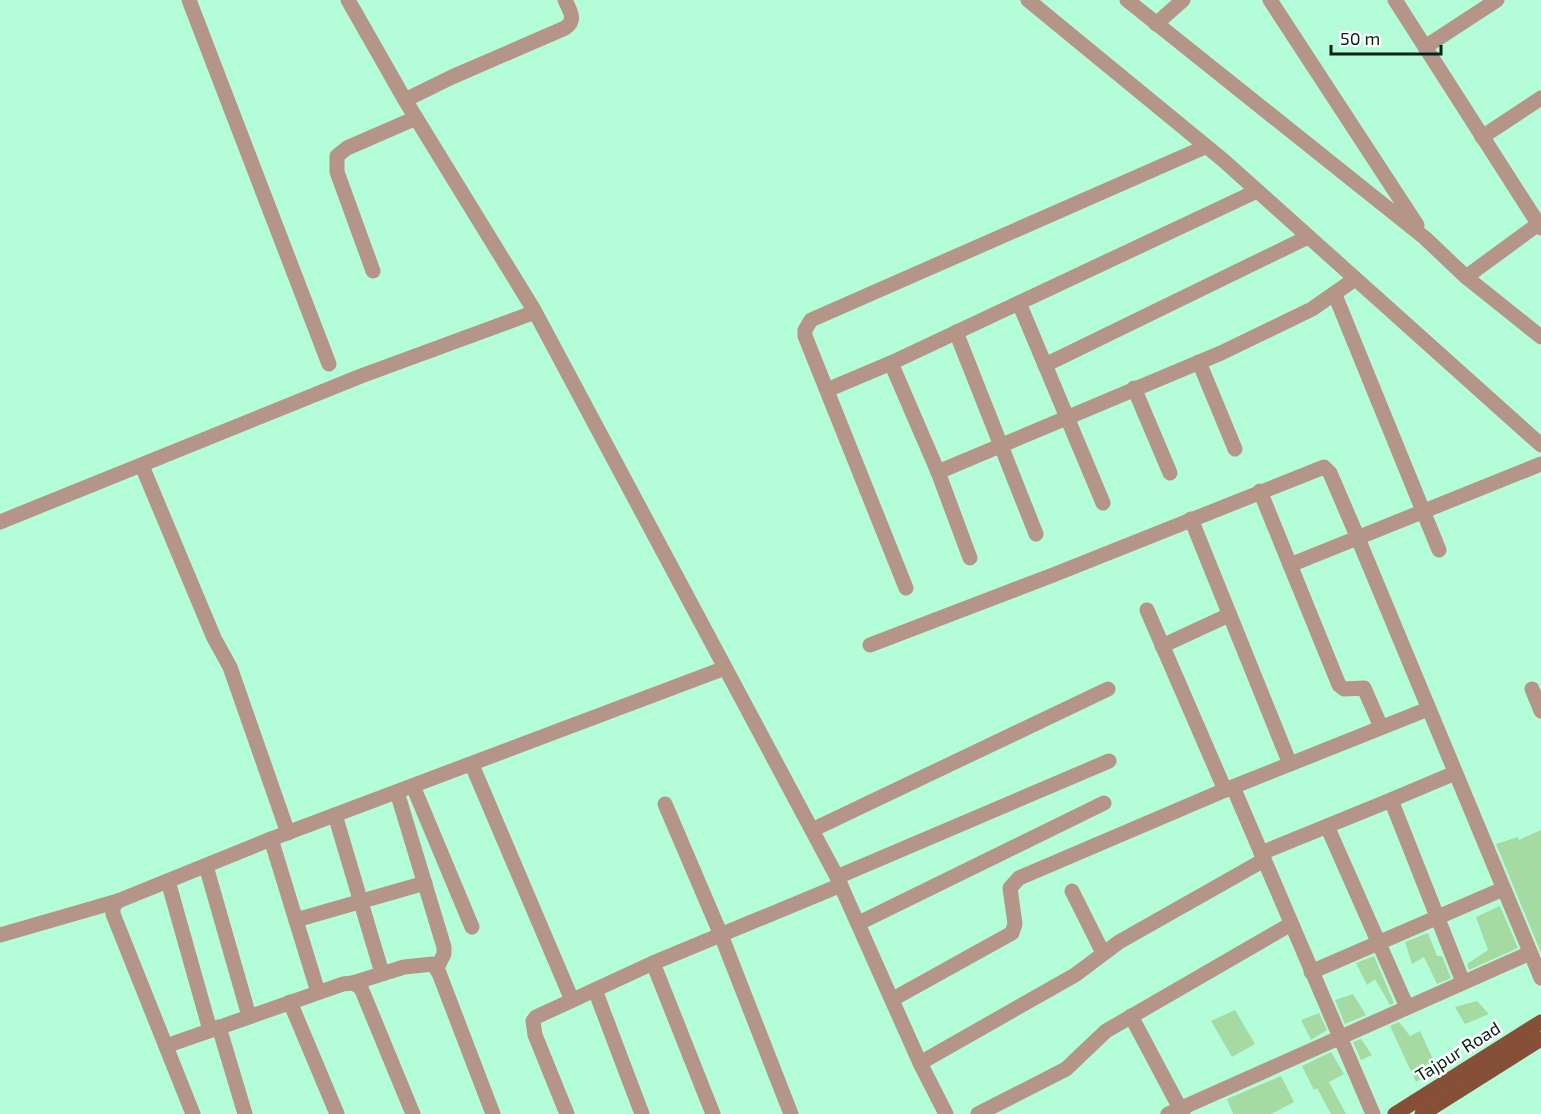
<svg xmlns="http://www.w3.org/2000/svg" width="1541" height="1114" font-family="'Exo 2',sans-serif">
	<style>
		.building { fill: #a5daa2 }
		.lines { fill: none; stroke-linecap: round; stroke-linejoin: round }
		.minor { stroke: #b59588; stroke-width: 15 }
		.major { stroke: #854f38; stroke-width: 15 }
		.labels { text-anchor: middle; stroke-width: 5; stroke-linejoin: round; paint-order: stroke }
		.street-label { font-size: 18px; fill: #052417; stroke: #fff }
	</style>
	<rect width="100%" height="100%" fill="#b4fdd9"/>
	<!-- building -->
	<g class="building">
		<path d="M1541,830v123l-45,-109 22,-7 1,3z"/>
		<path d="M1500,906l18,42 -49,22 -2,-6 21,-14 -12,-33z"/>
		<path d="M1428,933l9,23h5l9,22 -14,6 -13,-27 -12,7 -7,-22z"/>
		<path d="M1374,956l20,47 -4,2 -15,-26 -8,6 -11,-22z"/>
		<path d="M1353,994l13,21 -21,9 -10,-24z"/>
		<path d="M1477,1001l12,13 -24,10 -10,-17z"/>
		<path d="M1235,1010l20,34 -23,13 -21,-36z"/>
		<path d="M1319,1013l8,17 -16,10 -10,-20z"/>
		<path d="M1399,1022l11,14 10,-5 17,37 -21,14 -26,-56z"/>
		<path d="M1361,1039l11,16 -11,5 -8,-18z"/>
		<path d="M1331,1052l13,22 -15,8 17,32h-15l-14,-26 -3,2 -12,-24z"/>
		<path d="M1281,1076l13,26 -23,12h-38l-6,-15z"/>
	</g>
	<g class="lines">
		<!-- minor -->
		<g class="minor">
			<path d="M189,0l140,364"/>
			<path d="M348,0l57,100 129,210 303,567 83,186 26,51"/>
			<path d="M1028,0l195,160 318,285"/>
			<path d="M1127,0l298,238 41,39 75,60"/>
			<path d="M1270,0l147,225"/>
			<path d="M1395,0l146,228"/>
			<path d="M1156,24l27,-24"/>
			<path d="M1425,47l72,-47"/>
			<path d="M405,100l47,-23 113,-49c12,-8 5,-17 0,-28"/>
			<path d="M1482,137l59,-39"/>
			<path d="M373,271l-36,-99v-16l10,-8 69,-30"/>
			<path d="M1466,277l75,-55"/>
			<path d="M1335,295l104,255"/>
			<path d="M1019,303l84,200"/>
			<path d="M956,332l80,202"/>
			<path d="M1199,362l36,87"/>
			<path d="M1045,365l263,-128"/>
			<path d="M1134,388l36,85"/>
			<path d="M827,390l64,-27"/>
			<path d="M142,466l72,172 16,29 58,166"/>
			<path d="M938,472l283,-119 91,-44 43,-30"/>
			<path d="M1260,491l79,194 5,4 20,-1 17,39"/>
			<path d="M1191,519l99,245"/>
			<path d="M0,522l361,-146 174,-64"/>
			<path d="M970,558l-32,-86 -47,-109 366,-172"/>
			<path d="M1290,565l251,-101"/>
			<path d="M906,588l-101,-252v-6l6,-10 394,-173"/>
			<path d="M1147,610l78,180"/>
			<path d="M870,645l183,-70 271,-108 6,6 27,63 184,442"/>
			<path d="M1162,646l67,-31"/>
			<path d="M1532,689l9,22"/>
			<path d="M472,765l100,235"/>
			<path d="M413,786l59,141"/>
			<path d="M1233,787l140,327"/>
			<path d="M397,792l47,155v7l-7,14"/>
			<path d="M1391,800l64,-27"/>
			<path d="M665,804l56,131 70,179"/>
			<path d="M335,815l47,158"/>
			<path d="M1327,826l80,181"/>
			<path d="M812,830l296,-141"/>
			<path d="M271,839l47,153"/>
			<path d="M1261,853l130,-53 72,182"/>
			<path d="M206,866l43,150"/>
			<path d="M837,877l272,-116"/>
			<path d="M168,881l42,149"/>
			<path d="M1072,891l31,62"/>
			<path d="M296,920l129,-37"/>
			<path d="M859,923l245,-120"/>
			<path d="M0,935l118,-34"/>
			<path d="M653,963l60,151"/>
			<path d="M1311,972l192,-83"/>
			<path d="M353,983l51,-16 29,-3 6,9 54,141"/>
			<path d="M595,990l47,124"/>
			<path d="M893,999l119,-66 3,-9 -5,-36 9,-10 206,-88 203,-81"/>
			<path d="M290,1002l47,112"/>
			<path d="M1131,1016l52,98"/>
			<path d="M219,1027l26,87"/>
			<path d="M166,1046l177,-62 10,-1 8,5 52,126"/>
			<path d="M920,1063l155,-88 44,-33 145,-82"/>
			<path d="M193,1114l-80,-200v-7l5,-6 153,-62 454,-171"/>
			<path d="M567,1114l-32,-79 -2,-14 3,-4 117,-54 188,-78"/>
			<path d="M978,1114l88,-45 40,-38 185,-107"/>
			<path d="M1168,1114l362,-161"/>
		</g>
		<!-- major -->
		<g class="major">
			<path d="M1395,1114l146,-92"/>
			<path d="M1422,1114l119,-75"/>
		</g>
	</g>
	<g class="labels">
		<!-- street labels -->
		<g class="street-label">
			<text transform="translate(1458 1052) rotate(-32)" y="6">Tajpur Road</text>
		</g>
	</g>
	<!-- scale -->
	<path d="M1331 45v9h110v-9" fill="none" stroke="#052417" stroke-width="3"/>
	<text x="1340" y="45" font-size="18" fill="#052417" stroke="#ffffff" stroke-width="4.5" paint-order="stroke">50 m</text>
</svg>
